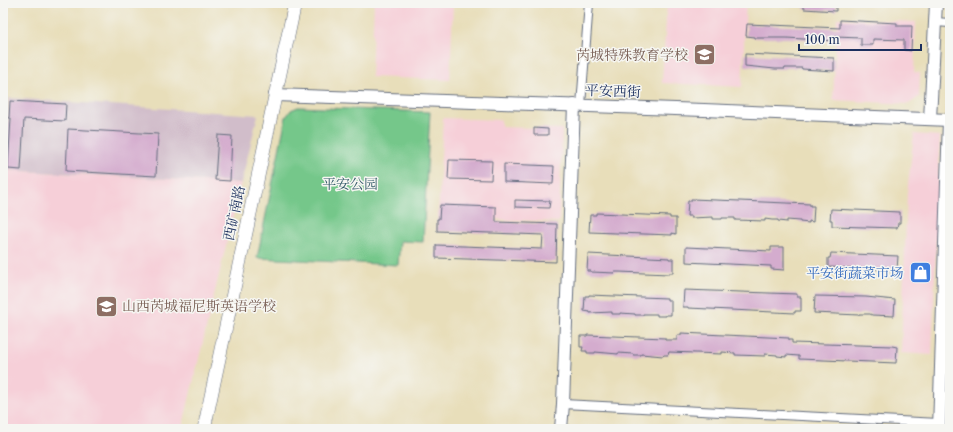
<svg xmlns="http://www.w3.org/2000/svg" width="953" height="432" font-family="'Libre Caslon Text','Noto Serif SC',serif">
	<style>
		.built { fill: #f6cfd8 }
		.industrial { fill: #d1bdca }
		.green { fill: #74c78a; stroke: #487b74 }
		.building { fill: #d4acce }
		.lines { fill: none; stroke-linecap: round; stroke-linejoin: round }
		.street-casing { stroke: #636c7e; stroke-width: 10 }
		.secondary-casing { stroke: #636c7e; stroke-width: 14 }
		.primary-casing { stroke: #636c7e; stroke-width: 14 }
		.street { stroke: #fff; stroke-width: 8 }
		.secondary { stroke: #fff; stroke-width: 12 }
		.primary { stroke: #fff; stroke-width: 13 }
		.labels { text-anchor: middle; stroke-width: 3; stroke-linejoin: round; paint-order: stroke }
		.education-label { font-size: 14px; fill: #785e54; stroke: #f6f6f2; text-anchor: end }
		.street-label { font-size: 14px; fill: #1b2f5e; stroke: #f6f6f2 }
		.park-label { font-size: 14px; fill: #365d6b; stroke: #f6f6f2 }
		.shop-label { font-size: 14px; fill: #366cbe; stroke: #f6f6f2; text-anchor: end }
	</style>
	<rect width="100%" height="100%" fill="#f6f6f2"/>
	<filter id="ink" filterUnits="userSpaceOnUse"><feTurbulence type="fractalNoise" baseFrequency=".025" numOctaves="2"/><feDisplacementMap in="SourceGraphic" scale="8" xChannelSelector="R" yChannelSelector="G"/><feConvolveMatrix kernelMatrix="1 2 1 2 8 2 1 2 1" color-interpolation-filters="sRGB"/></filter>
	<filter id="wash" filterUnits="userSpaceOnUse"><feTurbulence type="fractalNoise" baseFrequency=".012" numOctaves="4" result="noise"/><feDisplacementMap in="SourceGraphic" scale="16" xChannelSelector="R" yChannelSelector="G"/><feGaussianBlur stdDeviation="0.9" result="paint"/><feColorMatrix in="noise" values="0 0 0 0 0 0 0 0 0 0 0 0 0 0 0 0 0 1.4 0 .05"/><feComposite in="paint" operator="in"/></filter>
	<g filter="url(#wash)">
		<rect width="100%" height="100%" fill="#e8deba"/>
		<!-- built -->
		<g class="built">
			<path d="M374,3h79l-3,77 -79,-3z"/>
			<path d="M667,3h79l-4,84 -80,-4z"/>
			<path d="M837,18l79,4 -2,50 6,1 -1,24 -10,7 -76,-4z"/>
			<path d="M443,118l58,2v7l61,2 -3,93 -121,-5z"/>
			<path d="M914,134l26,2 -8,219 -31,-2 6,-159z"/>
			<path d="M3,170l238,13 -59,246h-179z"/>
		</g>
		<!-- industrial -->
		<path class="industrial" d="M9,98l249,17 -17,68 -236,-13z"/>
		<!-- green -->
		<path class="green" d="M298,107l132,5 -7,130 -23,-1 -2,24 -141,-7 29,-141 5,-7z"/>
		<g id="blocks">
			<!-- building -->
			<g class="building">
				<path d="M804,3h32v8l-32,-2z"/>
				<path d="M840,20l57,3v3h15l-1,25 -7,-1v-10l-31,-1v6h-12v-7l-26,-1v4l-48,-3h-32v-1l-9,-1 1,-12 93,4z"/>
				<path d="M745,54l89,4v13l-32,-2v-1h-17v1h-10l-30,-3z"/>
				<path d="M10,101l56,3 -1,17 -41,-2 -3,51 -13,-1 3,-51h-2z"/>
				<path d="M534,128l14,1v6h-14z"/>
				<path d="M68,129l90,5 -2,42 -90,-5z"/>
				<path d="M218,135l14,1 -2,45 -15,-1z"/>
				<path d="M449,160l43,1 -1,19 -43,-1z"/>
				<path d="M504,164l50,2 -1,18 -49,-2z"/>
				<path d="M692,199l118,5v2h4l-1,16 -4,-1v2l-9,-1v-1l-13,-1v2l-9,-1v-1h-6l-7,-1v2l-30,-1v-2h-13v1h-9v-2l-22,1v-2h-4l1,-15h4z"/>
				<path d="M515,200l35,1 -1,7 -34,-1z"/>
				<path d="M440,205l56,2v15l61,2 -1,38 -120,-4v-13l106,4 1,-14 -106,-4v-12h2z"/>
				<path d="M831,209l69,3v11h-2l-1,5 -65,-2v-6h-2z"/>
				<path d="M596,213l74,3v2h6v16l-4,-1v2l-83,-3 1,-17h6z"/>
				<path d="M686,247l85,4v-4h13v23l-13,-1v-3l-85,-4z"/>
				<path d="M831,253l67,3 -1,14 -69,-3v-9h2z"/>
				<path d="M588,254l81,4v1h4v14h-4v1l-50,-2h-4v1l-24,-1v-1h-4z"/>
				<path d="M684,290l113,4v3h4v14h-6v2l-107,-5v-1h-5z"/>
				<path d="M589,295l78,3v2h4v15h-5v1h-9v-2h-14v1h-8v-1l-15,-1v1h-8v-2l-22,1v-1l-6,-1 1,-15h4z"/>
				<path d="M815,296l51,1 29,3 -1,16 -22,-1 -2,-1h-11v1l-45,-2z"/>
				<path d="M681,333l108,5v2h3v3l100,3 5,1 -1,16 -97,-4v-3l-13,-1v2l-9,-1v-1l-12,-1v2l-30,-1v-2l-13,-1v2l-53,-2 -1,3h-4l-1,1 -22,-2v1h-8v-1l-15,-1v1l-23,-2v1h-8v-2h-5l1,-4h-3v-11h7v-1l78,3v2h12v-5h4z"/>
			</g>
		</g>
	</g>
	<g filter="url(#ink)">
		<use href="#blocks" fill-opacity="0" stroke="#636c7e" stroke-width="1"/>
		<g class="lines">
			<defs>
				<g id="street">
					<path d="M935,22l15,1"/>
					<path d="M581,105l8,-102"/>
					<path d="M563,404l376,19"/>
				</g>
				<g id="secondary">
					<path d="M275,95l429,15 246,10"/>
					<path d="M930,119l6,-116"/>
					<path d="M561,429l2,-25 11,-299"/>
					<path d="M939,429l10,-309"/>
				</g>
				<path id="primary" d="M204,429l91,-426"/>
			</defs>
			<!-- street casing -->
			<use href="#street" class="street-casing"/>
			<!-- secondary casing -->
			<use href="#secondary" class="secondary-casing"/>
			<!-- primary casing -->
			<use href="#primary" class="primary-casing"/>
			<!-- street -->
			<use href="#street" class="street"/>
			<!-- secondary -->
			<use href="#secondary" class="secondary"/>
			<!-- primary -->
			<use href="#primary" class="primary"/>
		</g>
	</g>
	<!-- icons -->
	<defs>
		<symbol id="school-square" viewBox="-11 -11 22 22"><rect x="-9" y="-9" width="18" height="18" rx="4" fill="#8d6e63" stroke="#f6f6f2"/><path d="M0-5L7-2L0 1L-7-2ZM-4 1L0 2.5L4 1V4Q0 6-4 4Z" fill="#fff"/></symbol>
		<symbol id="shop-square" viewBox="-11 -11 22 22"><rect x="-9" y="-9" width="18" height="18" rx="4" fill="#3f7fe0" stroke="#f6f6f2"/><path d="M-5-2.5h2.3a2.7 3.5 0 0 1 5.4 0H5L5.5 6h-11ZM-1.5-2.5h3a1.5 2.3 0 0 0-3 0Z" fill="#fff"/></symbol>
	</defs>
	<g fill-rule="evenodd">
		<use href="#school-square" x="692" y="42" width="25" height="25"/>
		<use href="#shop-square" x="908" y="260" width="25" height="25"/>
		<use href="#school-square" x="94" y="294" width="25" height="25"/>
	</g>
	<g class="labels">
		<!-- education labels -->
		<g class="education-label">
			<text x="688" y="60">芮城特殊教育学校</text>
			<text x="122" y="311" text-anchor="start">山西芮城福尼斯英语学校</text>
		</g>
		<!-- street labels -->
		<g class="street-label">
			<text transform="translate(613 91) rotate(2)" y="5">平安西街</text>
			<text transform="translate(234 213) rotate(-78)" y="5">西矿南路</text>
		</g>
		<!-- park labels -->
		<g class="park-label">
			<text x="350" y="189">平安公园</text>
		</g>
		<!-- shop labels -->
		<g class="shop-label">
			<text x="904" y="278">平安街蔬菜市场</text>
		</g>
	</g>
	<!-- margin -->
	<rect width="953" height="432" fill="none" stroke="#f6f6f2" stroke-width="16"/>
	<!-- scale -->
	<path d="M799 44v6h122v-6" fill="none" stroke="#1b2f5e" stroke-width="2"/>
	<text x="805" y="44" font-size="12" fill="#1b2f5e" stroke="#f6f6f2" stroke-width="3" paint-order="stroke">100 m</text>
</svg>
